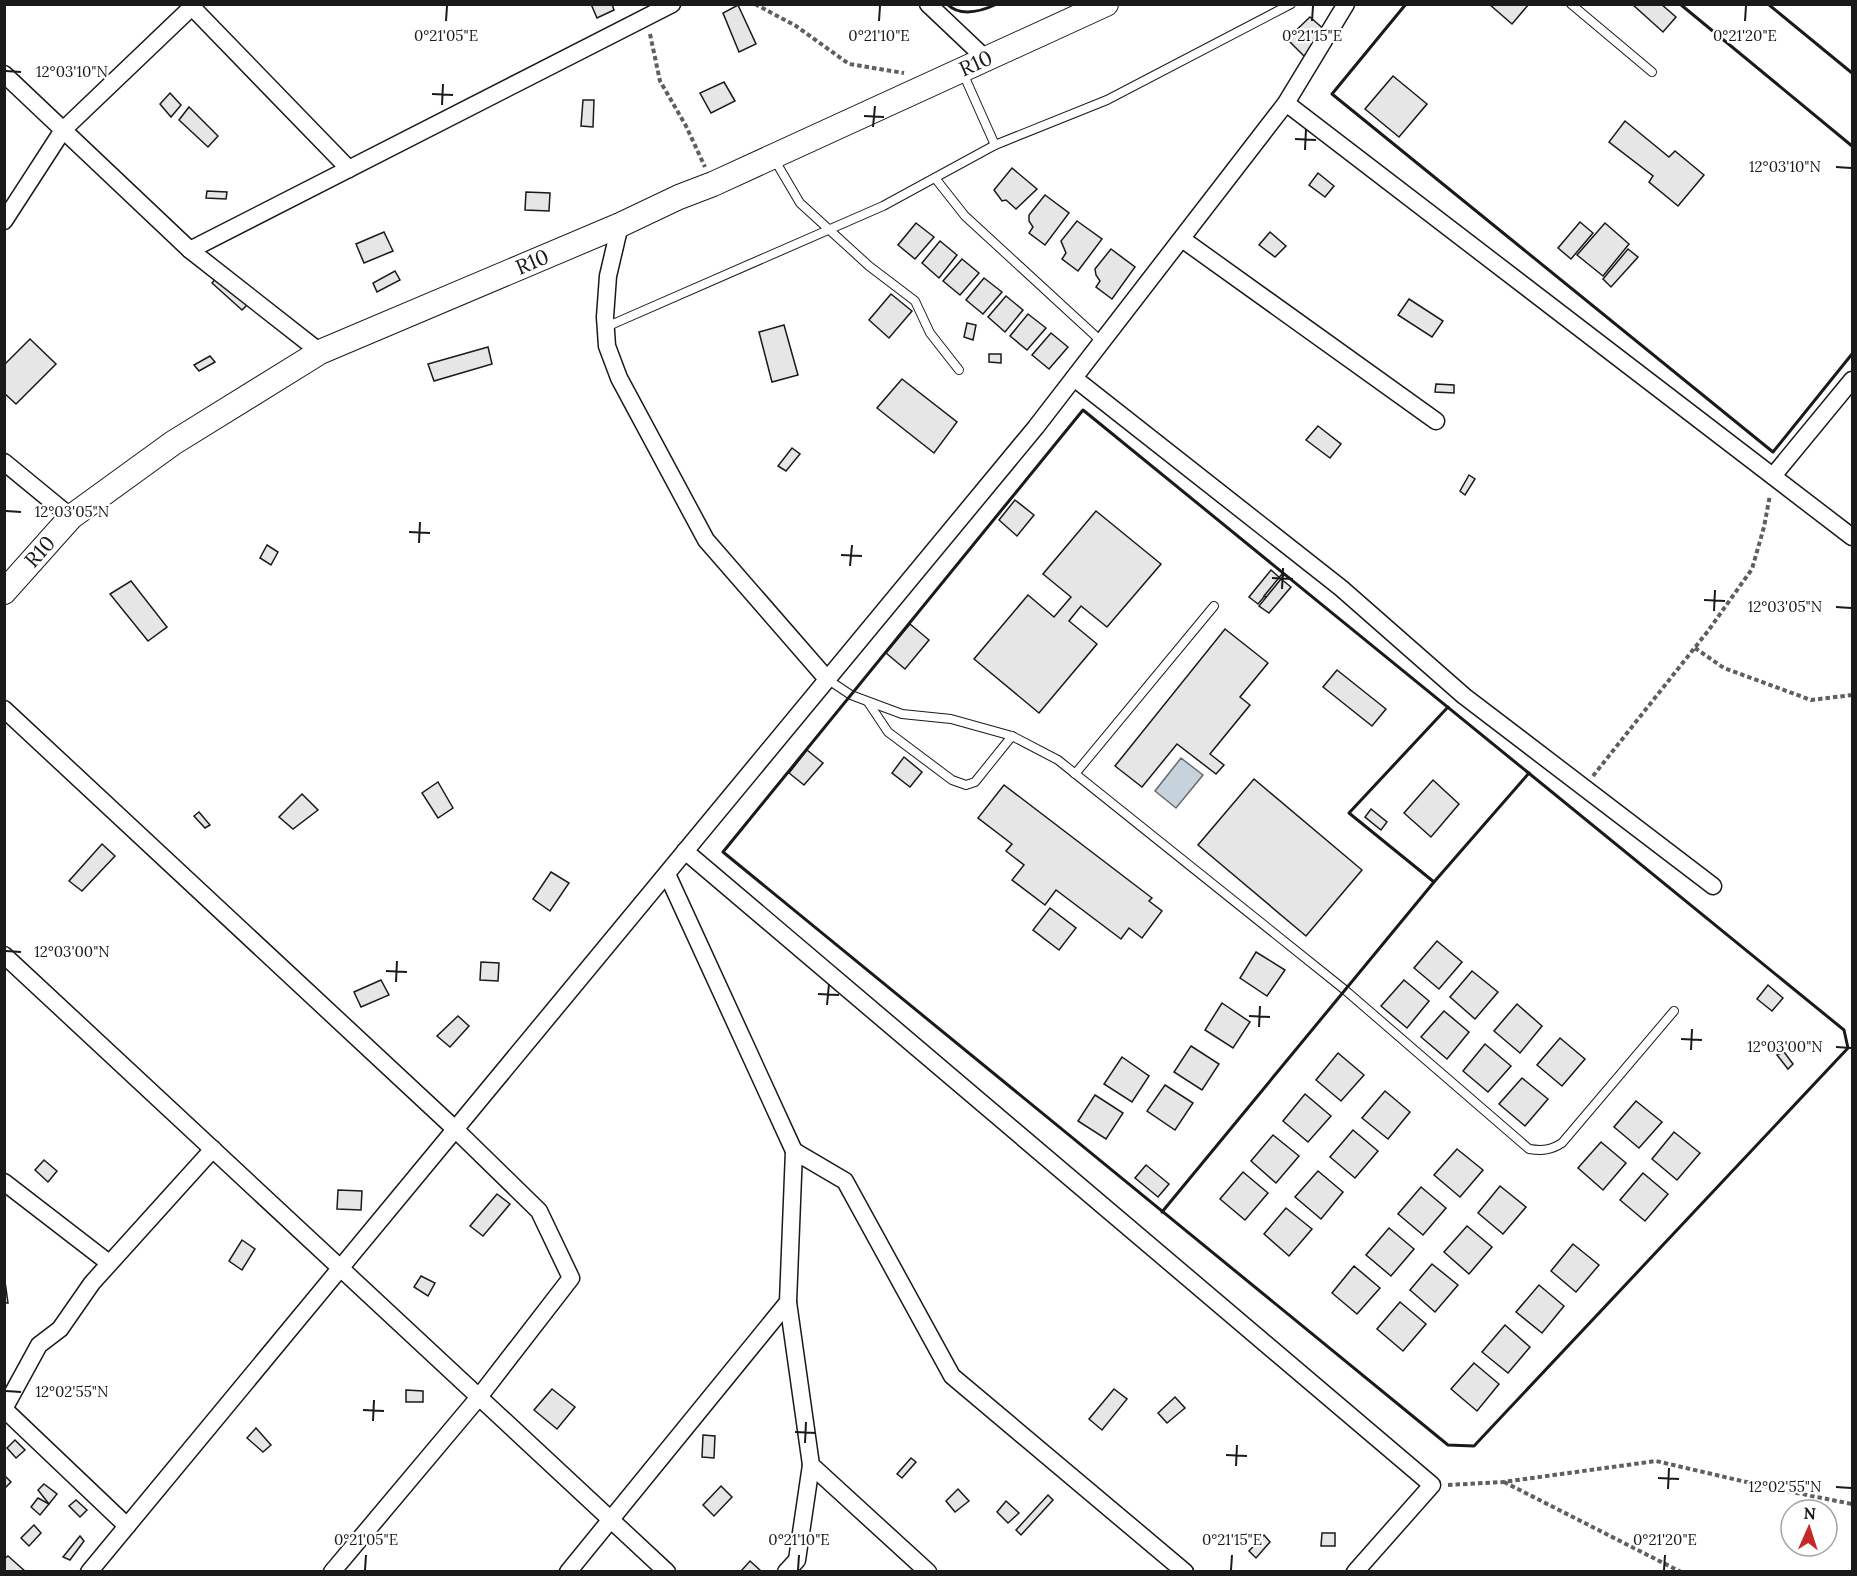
<svg xmlns="http://www.w3.org/2000/svg" width="1857" height="1576" font-family="Lora,serif">
	<style>
		.water { fill: #c6d2dc; stroke: #6a6a6a; stroke-width: 1.5 }
		.building { fill: #e6e6e6; stroke: #1a1a1a; stroke-width: 1.5 }
		.lines { fill: none; stroke-linecap: round; stroke-linejoin: round }
		.lane-casing { stroke: #1a1a1a; stroke-width: 10 }
		.street-casing { stroke: #1a1a1a; stroke-width: 19 }
		.secondary-casing { stroke: #1a1a1a; stroke-width: 26 }
		.path { stroke: #5f5f5f; stroke-width: 4; stroke-dasharray: 4.5 3; stroke-linecap: butt }
		.lane { stroke: #fff; stroke-width: 8 }
		.street { stroke: #fff; stroke-width: 16 }
		.secondary { stroke: #fff; stroke-width: 24 }
		.wall { stroke: #1a1a1a; stroke-width: 3 }
		.ticks { fill: none; stroke: #1a1a1a; stroke-width: 2 }
		.labels { text-anchor: middle; stroke-width: 4.5; stroke-linejoin: round; paint-order: stroke }
		.street-label { font-size: 21px; fill: #1a1a1a; stroke: #fff }
		.ticks-label { font-size: 15px; text-anchor: middle; fill: #1a1a1a; stroke: #fff; stroke-width: 4.5; stroke-linejoin: round; paint-order: stroke }
	</style>
	<rect width="100%" height="100%" fill="#fff"/>
	<!-- water -->
	<path class="water" d="M1181,758l22,17 -27,33 -21,-17z"/>
	<!-- building -->
	<g class="building">
		<path d="M591,4h21l2,6 -17,8z"/>
		<path d="M1489,4h40l-17,20z"/>
		<path d="M1632,4h29l15,13 -13,15z"/>
		<path d="M738,5l18,39 -17,8 -16,-39z"/>
		<path d="M1310,17l17,15 -23,24 -17,-17z"/>
		<path d="M1393,76l34,28 -28,33 -34,-28z"/>
		<path d="M724,82l11,19 -24,12 -11,-20z"/>
		<path d="M170,93l11,12 -10,12 -11,-13z"/>
		<path d="M583,100h11l-1,27 -12,-1z"/>
		<path d="M189,107l29,29 -10,11 -29,-27z"/>
		<path d="M1625,121l44,36 6,-6 29,24 -26,31 -29,-24 4,-6 -44,-34z"/>
		<path d="M1012,168l25,21 -21,20 -10,-9 -4,1 -8,-11z"/>
		<path d="M1318,173l16,13 -9,11 -16,-12z"/>
		<path d="M207,191l20,1 -1,7 -20,-1z"/>
		<path d="M526,192l24,1 -1,18 -24,-1z"/>
		<path d="M1045,195l24,18 -24,32 -16,-12 4,-6 -4,-6v-6z"/>
		<path d="M1077,221l25,18 -24,32 -16,-12 4,-6 -5,-12z"/>
		<path d="M1580,222l13,11 -22,26 -13,-11z"/>
		<path d="M916,223l18,14 -19,22 -17,-14z"/>
		<path d="M1605,223l24,21 -26,32 -26,-21z"/>
		<path d="M384,232l9,19 -29,12 -8,-19z"/>
		<path d="M1270,232l16,14 -11,11 -16,-12z"/>
		<path d="M940,241l17,14 -18,23 -17,-15z"/>
		<path d="M1111,249l24,18 -23,32 -16,-12 4,-6 -4,-6 -1,-6z"/>
		<path d="M1628,249l10,8 -27,30 -8,-8z"/>
		<path d="M962,259l17,14 -19,22 -17,-14z"/>
		<path d="M395,271l5,9 -23,12 -4,-9z"/>
		<path d="M219,275l31,27 -8,8 -30,-27z"/>
		<path d="M984,278l18,14 -19,22 -17,-14z"/>
		<path d="M891,294l21,17 -23,27 -20,-18z"/>
		<path d="M1006,296l17,14 -18,22 -17,-15z"/>
		<path d="M1409,299l34,22 -11,16 -34,-22z"/>
		<path d="M1028,314l18,14 -19,22 -17,-14z"/>
		<path d="M967,323l9,2 -3,15 -9,-3z"/>
		<path d="M784,325l14,50 -26,7 -13,-50z"/>
		<path d="M1051,333l17,14 -19,22 -17,-14z"/>
		<path d="M30,339l26,25 -40,40 -12,-11v-28z"/>
		<path d="M488,347l4,17 -58,17 -6,-17z"/>
		<path d="M989,354h12v9l-12,-1z"/>
		<path d="M210,356l5,6 -16,9 -5,-6z"/>
		<path d="M902,379l55,43 -23,31 -57,-45z"/>
		<path d="M1436,384l18,1v8l-19,-1z"/>
		<path d="M1318,426l23,18 -11,14 -24,-18z"/>
		<path d="M792,448l8,6 -14,17 -8,-5z"/>
		<path d="M1469,475l6,4 -10,16 -5,-4z"/>
		<path d="M1015,500l19,15 -17,21 -18,-16z"/>
		<path d="M1096,511l65,53 -54,63 -26,-21 -12,15 28,23 -58,69 -65,-54 54,-64 26,22 17,-20 -28,-23z"/>
		<path d="M267,545l11,7 -7,13 -11,-7z"/>
		<path d="M1271,570l9,8 -22,26 -9,-7z"/>
		<path d="M1282,574l2,1 -16,23 -4,-2z"/>
		<path d="M1281,579l10,8 -22,26 -10,-7z"/>
		<path d="M131,581l36,46 -19,14 -38,-47z"/>
		<path d="M910,624l19,16 -24,29 -19,-16z"/>
		<path d="M1225,629l43,34 -28,34 10,8 -40,49 14,11 -8,9 -39,-30 -35,43 -27,-21z"/>
		<path d="M1337,670l49,39 -14,17 -49,-39z"/>
		<path d="M807,750l16,13 -19,22 -15,-12z"/>
		<path d="M904,757l18,15 -12,15 -18,-14z"/>
		<path d="M1254,779l108,91 -56,66 -108,-91z"/>
		<path d="M1433,780l26,24 -28,33 -27,-24z"/>
		<path d="M438,782l15,26 -15,10 -16,-25z"/>
		<path d="M1004,785l148,113 -3,3 13,10 -20,27 -13,-10 -8,11 -65,-49 -11,15 -33,-25 12,-15 -18,-14 6,-7 -34,-26z"/>
		<path d="M302,794l16,16 -25,19 -14,-12z"/>
		<path d="M1371,809l16,13 -6,8 -16,-13z"/>
		<path d="M199,812l11,13 -5,3 -11,-12z"/>
		<path d="M102,844l13,12 -33,35 -13,-10z"/>
		<path d="M551,872l18,11 -19,28 -17,-12z"/>
		<path d="M1050,908l26,20 -17,22 -26,-20z"/>
		<path d="M1437,941l25,21 -23,27 -25,-21z"/>
		<path d="M1256,952l29,18 -18,26 -27,-18z"/>
		<path d="M481,962l18,1 -1,18 -18,-1z"/>
		<path d="M1472,971l26,21 -23,27 -25,-22z"/>
		<path d="M381,980l8,15 -28,12 -7,-15z"/>
		<path d="M1404,980l25,21 -22,27 -26,-22z"/>
		<path d="M1768,985l15,13 -11,13 -15,-12z"/>
		<path d="M1222,1003l28,19 -17,26 -28,-18z"/>
		<path d="M1517,1004l25,22 -22,27 -26,-22z"/>
		<path d="M1444,1011l25,21 -22,27 -26,-22z"/>
		<path d="M458,1016l11,10 -19,21 -13,-11z"/>
		<path d="M1560,1038l25,21 -23,27 -25,-21z"/>
		<path d="M1485,1044l26,22 -23,26 -25,-21z"/>
		<path d="M1191,1046l28,18 -17,26 -28,-18z"/>
		<path d="M1784,1052l9,12 -5,5 -11,-14z"/>
		<path d="M1338,1053l26,22 -23,26 -25,-21z"/>
		<path d="M1122,1057l27,19 -17,26 -28,-18z"/>
		<path d="M1522,1078l26,21 -23,27 -26,-22z"/>
		<path d="M1165,1085l28,18 -18,27 -28,-19z"/>
		<path d="M1385,1091l25,21 -22,27 -26,-21z"/>
		<path d="M1305,1094l26,22 -23,26 -25,-21z"/>
		<path d="M1095,1095l28,18 -17,26 -28,-18z"/>
		<path d="M1636,1101l26,21 -23,26 -25,-21z"/>
		<path d="M1353,1130l25,21 -23,27 -25,-21z"/>
		<path d="M1674,1132l26,21 -23,27 -25,-21z"/>
		<path d="M1273,1135l26,21 -23,27 -25,-22z"/>
		<path d="M1601,1142l25,21 -23,27 -25,-22z"/>
		<path d="M1457,1149l26,21 -23,27 -26,-22z"/>
		<path d="M44,1160l13,11 -9,11 -13,-12z"/>
		<path d="M1146,1165l23,19 -11,13 -23,-19z"/>
		<path d="M1318,1171l25,21 -22,27 -26,-22z"/>
		<path d="M1243,1172l25,21 -23,27 -25,-21z"/>
		<path d="M1643,1173l25,21 -23,27 -25,-21z"/>
		<path d="M1500,1186l26,21 -23,27 -25,-21z"/>
		<path d="M1421,1187l25,21 -23,27 -25,-21z"/>
		<path d="M338,1190l24,1 -1,19 -24,-1z"/>
		<path d="M497,1194l13,10 -27,32 -13,-10z"/>
		<path d="M1286,1208l26,21 -23,27 -25,-22z"/>
		<path d="M1467,1226l25,21 -23,27 -25,-22z"/>
		<path d="M1389,1228l25,21 -23,27 -25,-21z"/>
		<path d="M242,1240l13,9 -13,21 -13,-9z"/>
		<path d="M1573,1244l26,21 -23,27 -25,-21z"/>
		<path d="M1432,1264l26,21 -23,27 -25,-22z"/>
		<path d="M1354,1266l26,22 -23,26 -25,-21z"/>
		<path d="M4,1274l4,29h-4z"/>
		<path d="M421,1276l14,7 -7,13 -14,-9z"/>
		<path d="M1539,1285l25,21 -22,27 -26,-21z"/>
		<path d="M1400,1302l26,22 -23,27 -26,-22z"/>
		<path d="M1505,1325l25,22 -22,26 -26,-21z"/>
		<path d="M1474,1363l25,21 -22,27 -26,-22z"/>
		<path d="M552,1389l23,18 -18,22 -23,-19z"/>
		<path d="M1114,1389l13,10 -25,31 -13,-11z"/>
		<path d="M406,1390l17,1v11h-17z"/>
		<path d="M1175,1397l10,11 -18,15 -9,-10z"/>
		<path d="M256,1428l15,17 -8,7 -16,-14z"/>
		<path d="M703,1435l12,1 -1,22 -12,-1z"/>
		<path d="M15,1440l10,10 -9,8 -9,-10z"/>
		<path d="M911,1458l5,4 -14,16 -5,-4z"/>
		<path d="M4,1475l7,7 -7,7z"/>
		<path d="M44,1484l13,10 -8,10 -11,-14z"/>
		<path d="M721,1486l11,11 -18,19 -11,-11z"/>
		<path d="M958,1489l11,12 -14,11 -9,-11z"/>
		<path d="M1048,1495l5,5 -32,35 -5,-5z"/>
		<path d="M38,1498l11,6 -9,11 -9,-8z"/>
		<path d="M76,1500l11,10 -7,7 -11,-11z"/>
		<path d="M1006,1501l13,12 -11,10 -11,-11z"/>
		<path d="M34,1525l7,8 -12,13 -8,-8z"/>
		<path d="M1322,1533h13v13h-14z"/>
		<path d="M1264,1535l6,7 -14,16 -7,-7z"/>
		<path d="M80,1536l4,5 -14,19 -7,-3z"/>
		<path d="M8,1556l18,16h-22v-13z"/>
		<path d="M750,1561l12,11 -21,-1z"/>
	</g>
	<g class="lines">
		<defs>
			<g id="lane">
				<path d="M1571,4l81,68"/>
				<path d="M962,71l33,74"/>
				<path d="M773,157l27,46 69,63 46,35 15,32 29,37"/>
				<path d="M935,178l30,38 137,126"/>
				<path d="M606,327l277,-121 112,-61 112,-45 184,-96"/>
				<path d="M827,679l24,16 16,6 35,13 49,5 61,17 46,24 287,230 184,159c14,2 22,1 33,-6l112,-132"/>
				<path d="M868,702l20,30 64,48 14,5 9,-3 37,-46"/>
				<path d="M1075,774l139,-168"/>
			</g>
			<g id="street">
				<path d="M189,4l160,165"/>
				<path d="M928,4l58,55"/>
				<path d="M4,74l186,176 130,102"/>
				<path d="M1286,103l566,434"/>
				<path d="M4,221l59,-91 132,-126"/>
				<path d="M620,225l-12,51 -3,41 2,29 12,32 87,162 121,139"/>
				<path d="M1182,239l254,182"/>
				<path d="M190,250l482,-246"/>
				<path d="M1074,378l267,210 123,108 249,190"/>
				<path d="M4,462l67,55"/>
				<path d="M1773,476l79,-96"/>
				<path d="M4,709l451,420 84,82 32,67 -92,119 -147,175"/>
				<path d="M685,851l747,634 -77,87"/>
				<path d="M4,955l663,617"/>
				<path d="M794,1151l51,30 107,195 233,196"/>
				<path d="M4,1182l105,81"/>
				<path d="M788,1302l23,163 117,107"/>
				<path d="M4,1409l35,-64 21,-16 32,-46 121,-134"/>
				<path d="M4,1409l123,117"/>
				<path d="M89,1572l947,-1145 250,-324 60,-99"/>
				<path d="M568,1572l220,-270 6,-151 -127,-277"/>
				<path d="M786,1572l11,-12 14,-95"/>
			</g>
			<g id="secondary">
				<path id="s1" d="M4,592l67,-75 102,-74 147,-91 300,-127 59,-28 34,-13 393,-180"/>
			</g>
		</defs>
		<!-- lane casing -->
		<use href="#lane" class="lane-casing"/>
		<!-- street casing -->
		<use href="#street" class="street-casing"/>
		<!-- secondary casing -->
		<use href="#secondary" class="secondary-casing"/>
		<!-- path -->
		<g class="path">
			<path d="M755,4l41,22 53,38 55,9"/>
			<path d="M650,34l10,47 26,45 19,41"/>
			<path d="M1695,648l29,20 87,32 41,-5"/>
			<path d="M1593,776l115,-145 44,-62 12,-42 6,-32"/>
			<path d="M1504,1482l177,90"/>
			<path d="M1448,1485l55,-3 153,-21 116,27 80,16"/>
		</g>
		<!-- lane -->
		<use href="#lane" class="lane"/>
		<!-- street -->
		<use href="#street" class="street"/>
		<!-- secondary -->
		<use href="#secondary" class="secondary"/>
		<!-- wall -->
		<g class="wall">
			<path d="M947,4c14,14 35,7 50,0"/>
			<path d="M1406,4l-74,90 441,358 79,-98"/>
			<path d="M1680,4l172,142"/>
			<path d="M1768,4l84,69"/>
			<path d="M1083,410l761,620 4,18 -374,398 -26,-1 -725,-593z"/>
			<path d="M1448,707l-99,106 85,69 95,-109"/>
			<path d="M1162,1212l272,-330"/>
		</g>
	</g>
	<!-- ticks -->
	<path class="ticks" d="M446,21l1,-15M879,21l1,-15M1312,21l1,-15M1745,21l1,-15M6,71l15,1M432,94l21,1M442,105l1,-21M864,116l20,1M873,127l2,-21M1295,139l21,1M1305,150l1,-21M1836,167l15,1M6,511l15,1M409,532l21,1M419,543l1,-21M841,555l21,1M850,566l2,-21M1272,578l21,1M1282,589l1,-21M1704,600l21,1M1836,607l15,1M1714,611l1,-21M6,951l15,1M386,971l21,1M396,982l1,-21M818,994l21,1M827,1005l2,-21M1249,1016l21,1M1259,1027l1,-21M1681,1039l21,1M1836,1047l15,1M1691,1050l1,-21M6,1391l15,1M363,1410l21,1M373,1421l1,-21M795,1432l21,1M805,1443l1,-21M1226,1455l21,1M1236,1466l1,-21M1658,1478l21,1M1836,1487l15,1M1668,1489l1,-21M365,1570l1,-15M798,1570l1,-15M1231,1570l1,-15M1664,1570l1,-15"/>
	<g class="labels">
		<!-- street labels -->
		<g class="street-label">
			<text dy="7" stroke="none"><textPath href="#s1" startOffset="1116">R10</textPath></text>
			<text dy="7" stroke="none"><textPath href="#s1" startOffset="630">R10</textPath></text>
			<text dy="7" stroke="none"><textPath href="#s1" startOffset="54">R10</textPath></text>
		</g>
	</g>
	<g class="ticks-label">
		<text x="446" y="41">0°21'05"E</text>
		<text x="879" y="41">0°21'10"E</text>
		<text x="1312" y="41">0°21'15"E</text>
		<text x="1745" y="41">0°21'20"E</text>
		<text x="72" y="77">12°03'10"N</text>
		<text x="1785" y="172">12°03'10"N</text>
		<text x="72" y="517">12°03'05"N</text>
		<text x="1785" y="612">12°03'05"N</text>
		<text x="72" y="957">12°03'00"N</text>
		<text x="1785" y="1052">12°03'00"N</text>
		<text x="72" y="1397">12°02'55"N</text>
		<text x="1785" y="1492">12°02'55"N</text>
		<text x="366" y="1545">0°21'05"E</text>
		<text x="799" y="1545">0°21'10"E</text>
		<text x="1232" y="1545">0°21'15"E</text>
		<text x="1665" y="1545">0°21'20"E</text>
	</g>
	<!-- border -->
	<rect width="1857" height="1576" fill="none" stroke="#1a1a1a" stroke-width="12"/>
	<!-- north arrow -->
	<g transform="translate(1809 1528) rotate(3)"><circle r="28" fill="#ffffff" stroke="#a3a3a3" stroke-width="1.5"/>
	<path d="M0-4.5L10 22L0 15L-10 22Z" fill="#c62828"/>
	<text y="-9" font-size="16" font-weight="bold" text-anchor="middle" fill="#1a1a1a">N</text>
	</g>
</svg>
